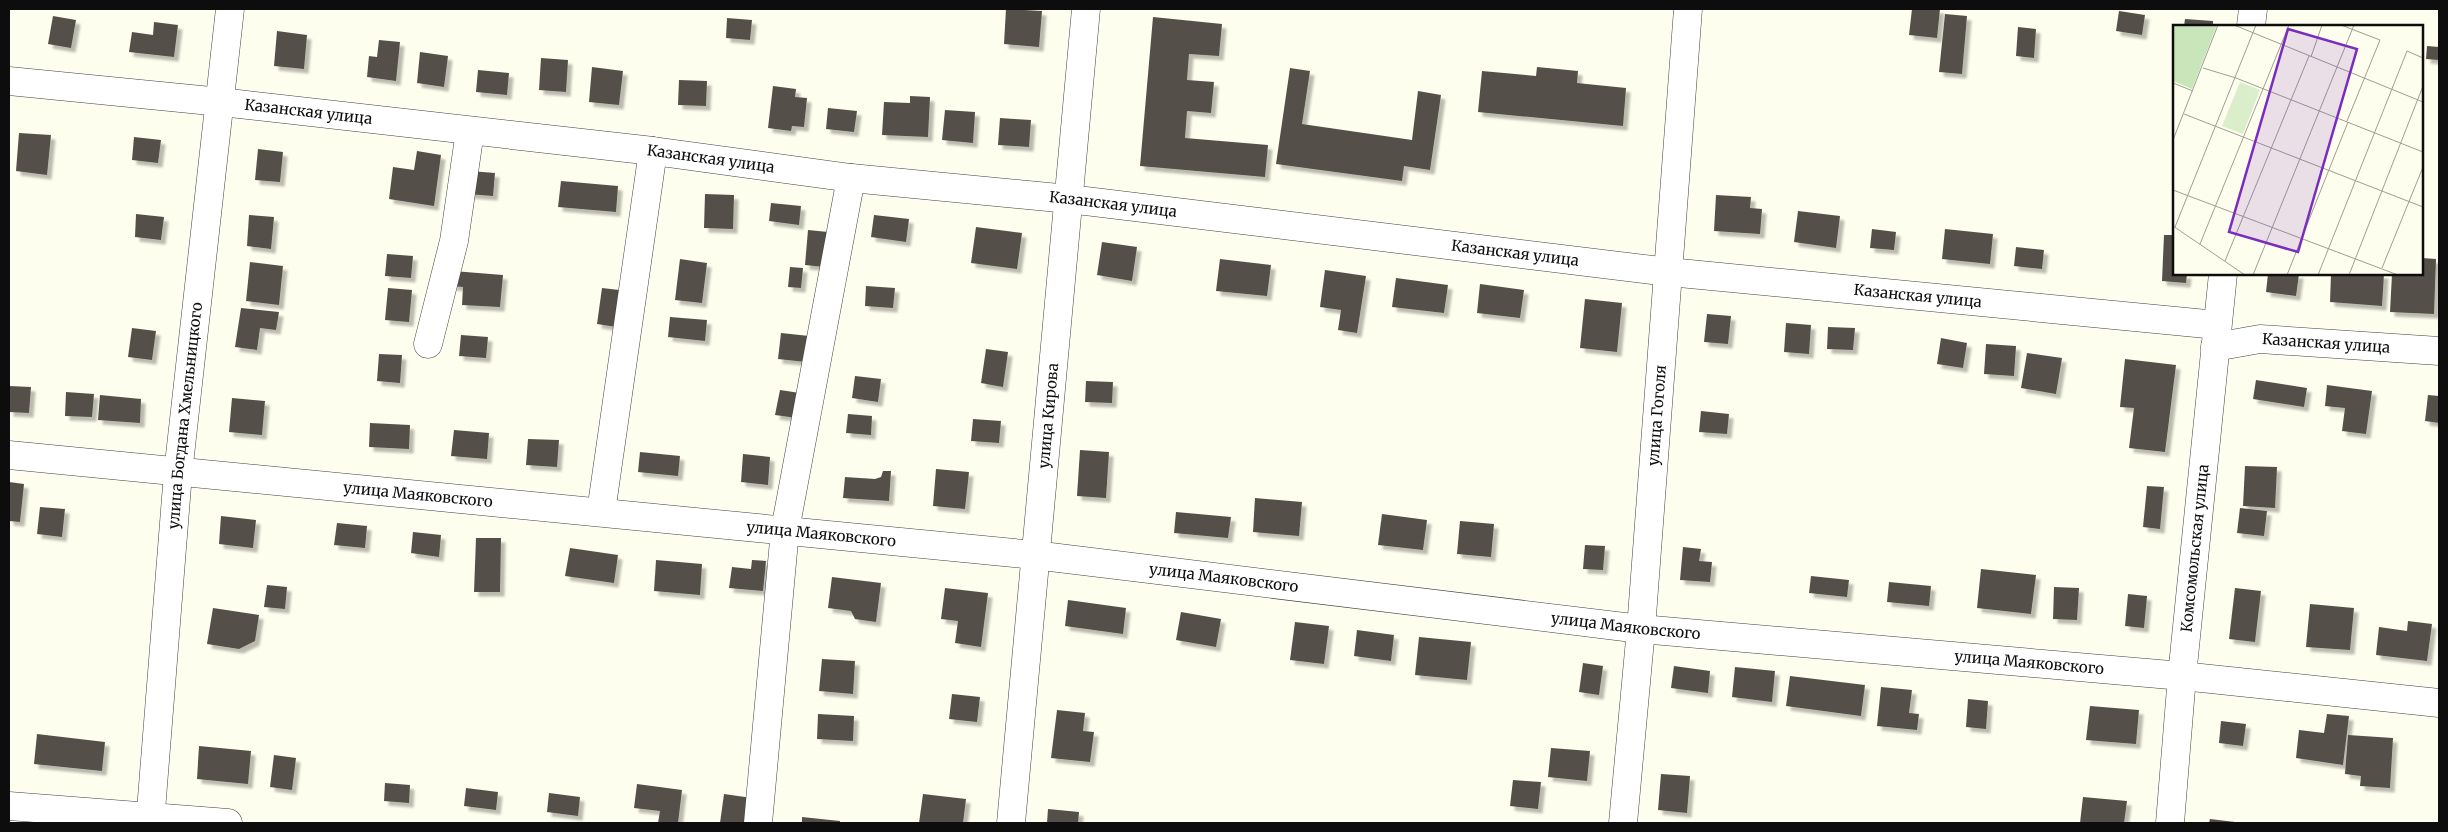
<svg xmlns="http://www.w3.org/2000/svg" width="2448" height="832" font-family="Merriweather,serif">
	<style>
		.building { fill: #55504a; filter: url(#shadow) }
		.lines { fill: none; stroke-linecap: round; stroke-linejoin: round }
		.minor-casing { stroke: #404040; stroke-width: 29 }
		.minor { stroke: #fff; stroke-width: 28 }
		.labels { text-anchor: middle; stroke-width: 5; stroke-linejoin: round; paint-order: stroke }
		.street-label { font-size: 15px; fill: #0d0d0d; stroke: #fff }
		.inset-road { fill: none; stroke: #9e9e94; stroke-width: 1 }
		.view { fill: #7b2cbf; fill-opacity: 0.15; stroke: #7b2cbf; stroke-width: 2.5 }
		.inset-edge { fill: none; stroke: #0d0d0d; stroke-width: 2.5 }
	</style>
	<defs>
		<filter id="shadow"><feDropShadow dx="4.5" dy="4.5" stdDeviation="1" flood-color="#0004"/></filter>
	</defs>
	<rect width="100%" height="100%" fill="#fefeee"/>
	<!-- building -->
	<g class="building">
		<path d="M1006,9l36,2 -3,36 -35,-3z"/>
		<path d="M1912,9h28l-3,29 -28,-3z"/>
		<path d="M2119,11l26,4 -3,20 -26,-4z"/>
		<path d="M1945,14l22,2 -5,58 -23,-2z"/>
		<path d="M53,16l23,4 -5,28 -23,-4z"/>
		<path d="M1153,17l69,7 -3,32 -30,-2 -2,26 27,2 -3,31 -24,-2 -2,27 83,7 -3,32 -125,-11z"/>
		<path d="M727,18l25,2 -2,20 -24,-2z"/>
		<path d="M2185,19l28,2v5h-29z"/>
		<path d="M154,22l24,3 -4,32 -45,-5 3,-20 21,3z"/>
		<path d="M2018,27l18,2 -2,29 -18,-2z"/>
		<path d="M277,31l30,4 -3,34 -30,-3z"/>
		<path d="M379,40l21,2 -4,39 -29,-4 2,-21 8,1z"/>
		<path d="M2427,46l12,1v13l-13,-1z"/>
		<path d="M420,52l28,4 -4,31 -27,-4z"/>
		<path d="M541,58l27,2 -2,32 -27,-2z"/>
		<path d="M592,67l31,4 -4,34 -30,-3z"/>
		<path d="M1537,67l41,4 -1,12 49,5 -3,38 -145,-14 4,-41 54,5z"/>
		<path d="M1290,68l20,3 -8,53 110,16 6,-49 23,4 -11,75 -26,-4 -2,15 -126,-17z"/>
		<path d="M478,70l31,3 -2,22 -31,-3z"/>
		<path d="M679,80l28,1 -1,25 -28,-1z"/>
		<path d="M773,86l23,3 -1,8 12,1 -3,29 -12,-1 -1,5 -23,-3z"/>
		<path d="M910,96l20,1 -2,40 -46,-2 2,-33 26,1z"/>
		<path d="M828,108l29,3 -3,21 -28,-3z"/>
		<path d="M945,110l30,2 -2,31 -31,-3z"/>
		<path d="M1000,118l31,2 -2,27 -31,-2z"/>
		<path d="M19,133l32,2 -4,40 -31,-4z"/>
		<path d="M134,137l27,3 -3,23 -26,-3z"/>
		<path d="M258,149l25,3 -3,30 -25,-2z"/>
		<path d="M417,151l24,4 -7,51 -45,-7 4,-32 21,3z"/>
		<path d="M470,171l25,2 -2,23 -25,-2z"/>
		<path d="M561,181l57,5 -2,26 -58,-5z"/>
		<path d="M705,194l29,1 -1,34 -29,-1z"/>
		<path d="M1716,195l35,2 -1,11 12,1 -2,25 -46,-3z"/>
		<path d="M771,203l30,3 -2,19 -30,-4z"/>
		<path d="M1798,211l42,5 -4,32 -42,-6z"/>
		<path d="M136,214l28,3 -3,23 -26,-3z"/>
		<path d="M249,215l25,2 -3,32 -24,-3z"/>
		<path d="M874,215l35,4 -3,23 -35,-5z"/>
		<path d="M976,227l46,6 -5,36 -46,-6z"/>
		<path d="M1872,229l24,3 -2,18 -24,-2z"/>
		<path d="M1945,229l48,5 -3,30 -48,-5z"/>
		<path d="M808,230l20,2 -3,35 -20,-2z"/>
		<path d="M2164,235h10v39h13l-1,9 -24,-2z"/>
		<path d="M1102,242l35,5 -5,34 -35,-6z"/>
		<path d="M2016,247l28,3 -2,19 -28,-3z"/>
		<path d="M387,254l26,2 -2,22 -26,-2z"/>
		<path d="M2422,258l14,1 -2,55 -44,-2 2,-38h30z"/>
		<path d="M680,259l27,4 -5,40 -27,-3z"/>
		<path d="M1220,259l51,6 -4,31 -51,-5z"/>
		<path d="M250,262l33,4 -4,39 -33,-4z"/>
		<path d="M790,267l13,1 -2,20 -13,-1z"/>
		<path d="M1325,270l41,6 -9,57 -19,-3 3,-20 -21,-3z"/>
		<path d="M453,271l50,4 -3,32 -38,-2 1,-18 -11,-1z"/>
		<path d="M2268,274h31l-3,22 -30,-4z"/>
		<path d="M2331,274h53l-2,32 -52,-4z"/>
		<path d="M1396,278l52,7 -4,28 -52,-6z"/>
		<path d="M1480,284l44,6 -4,28 -43,-5z"/>
		<path d="M866,286l29,2 -2,20 -28,-2z"/>
		<path d="M388,288l24,2 -3,32 -24,-2z"/>
		<path d="M602,288l26,3 -5,37 -26,-4z"/>
		<path d="M1585,299l37,4 -5,49 -37,-4z"/>
		<path d="M241,308l38,4 -3,18 -16,-2 -3,22 -22,-3z"/>
		<path d="M1707,314l24,2 -3,28 -24,-2z"/>
		<path d="M670,317l37,3 -2,21 -37,-4z"/>
		<path d="M1786,323l25,2 -2,29 -25,-2z"/>
		<path d="M1828,327l27,1 -2,22 -26,-1z"/>
		<path d="M132,328l24,3 -4,29 -24,-3z"/>
		<path d="M781,333l28,3 -3,26 -28,-3z"/>
		<path d="M461,335l27,2 -2,21 -27,-2z"/>
		<path d="M1941,338l26,5 -4,25 -26,-4z"/>
		<path d="M1986,344l30,2 -2,30 -30,-2z"/>
		<path d="M986,349l22,3 -5,35 -22,-4z"/>
		<path d="M2027,353l35,5 -6,36 -35,-6z"/>
		<path d="M379,354l23,1 -2,28 -23,-2z"/>
		<path d="M2125,359l51,6 -11,87 -36,-4 5,-40 -14,-1z"/>
		<path d="M855,376l26,3 -3,23 -26,-4z"/>
		<path d="M2256,380l51,8 -3,19 -51,-8z"/>
		<path d="M1086,381l27,1 -1,21 -27,-1z"/>
		<path d="M2327,385l45,6 -6,43 -24,-3 3,-23 -20,-2z"/>
		<path d="M9,386l22,1 -2,26 -20,-1z"/>
		<path d="M780,390l20,3 -3,25 -22,-3z"/>
		<path d="M66,392l28,2 -2,23 -27,-1z"/>
		<path d="M100,395l41,4 -1,24 -42,-3z"/>
		<path d="M2428,395l11,1v27l-14,-2z"/>
		<path d="M232,398l33,3 -3,34 -33,-3z"/>
		<path d="M1701,411l28,3 -2,20 -28,-2z"/>
		<path d="M848,414l24,2 -1,19 -25,-2z"/>
		<path d="M973,419l28,2 -2,22 -28,-2z"/>
		<path d="M370,423l40,2 -1,24 -40,-2z"/>
		<path d="M454,430l35,3 -2,26 -36,-3z"/>
		<path d="M528,439l31,1 -2,27 -31,-2z"/>
		<path d="M1080,450l29,2 -3,46 -29,-2z"/>
		<path d="M640,452l40,4 -2,20 -40,-4z"/>
		<path d="M743,454l27,3 -2,28 -27,-3z"/>
		<path d="M2245,466l32,1 -2,41 -32,-2z"/>
		<path d="M936,469l33,3 -4,37 -32,-3z"/>
		<path d="M883,471h8l-2,30 -46,-3 2,-21 30,2 6,-2z"/>
		<path d="M9,482l15,2 -4,38 -11,-1z"/>
		<path d="M2147,486l17,1 -4,42 -17,-2z"/>
		<path d="M1255,498l47,4 -3,34 -46,-4z"/>
		<path d="M40,507l25,2 -3,28 -25,-3z"/>
		<path d="M2240,508l27,3 -3,25 -27,-3z"/>
		<path d="M1176,512l55,5 -3,21 -54,-5z"/>
		<path d="M1382,514l45,6 -4,30 -45,-5z"/>
		<path d="M221,516l35,4 -3,28 -34,-4z"/>
		<path d="M1460,521l34,3 -3,33 -34,-3z"/>
		<path d="M337,523l30,3 -2,22 -31,-3z"/>
		<path d="M413,532l28,3 -2,22 -28,-4z"/>
		<path d="M476,538h25l-1,54h-26z"/>
		<path d="M1585,545l20,1 -2,24 -20,-1z"/>
		<path d="M1683,547l18,2 -2,12 13,1 -2,20 -30,-2z"/>
		<path d="M570,548l48,7 -4,28 -49,-7z"/>
		<path d="M656,560l46,4 -2,31 -46,-4z"/>
		<path d="M752,560l14,1 -3,30 -34,-3 3,-21 19,2z"/>
		<path d="M1981,569l55,6 -5,39 -54,-6z"/>
		<path d="M1811,576l38,4 -2,17 -38,-4z"/>
		<path d="M832,577l49,6 -5,39 -21,-3 -4,-8 -23,-3z"/>
		<path d="M1889,582l42,4 -2,20 -42,-4z"/>
		<path d="M267,585l20,2 -2,22 -21,-2z"/>
		<path d="M2054,587l25,1 -2,32 -24,-1z"/>
		<path d="M945,588l43,5 -7,54 -26,-4 3,-22 -17,-2z"/>
		<path d="M2235,588l26,3 -6,51 -26,-3z"/>
		<path d="M2128,594l19,2 -3,32 -19,-2z"/>
		<path d="M1068,600l58,8 -3,26 -58,-8z"/>
		<path d="M2310,604l44,4 -4,42 -44,-3z"/>
		<path d="M213,608l46,7 -4,26 -16,8 -32,-5z"/>
		<path d="M1181,612l40,7 -5,28 -40,-7z"/>
		<path d="M2408,621l24,3 -5,37 -51,-6 3,-28 28,4z"/>
		<path d="M1295,622l34,4 -5,38 -34,-4z"/>
		<path d="M1357,630l37,5 -3,26 -37,-5z"/>
		<path d="M1419,637l52,5 -4,38 -52,-5z"/>
		<path d="M822,659l33,2 -2,33 -34,-3z"/>
		<path d="M1583,663l20,3 -4,29 -20,-3z"/>
		<path d="M1674,666l36,5 -2,22 -37,-5z"/>
		<path d="M1735,667l40,4 -3,31 -40,-5z"/>
		<path d="M1790,676l75,9 -4,31 -75,-10z"/>
		<path d="M1881,687l31,3 -3,23 10,1 -2,16 -40,-4z"/>
		<path d="M952,694l28,3 -3,25 -28,-3z"/>
		<path d="M1968,699l20,2 -2,28 -20,-2z"/>
		<path d="M2090,706l49,4 -3,34 -50,-4z"/>
		<path d="M1057,710l28,3 -2,18 11,1 -4,30 -39,-4z"/>
		<path d="M818,714l36,2 -1,25 -36,-2z"/>
		<path d="M2327,714l22,2 -6,49 -47,-7 3,-28 25,3z"/>
		<path d="M2221,721l25,3 -3,22 -24,-3z"/>
		<path d="M37,734l68,8 -3,29 -68,-7z"/>
		<path d="M2348,735l45,3 -3,50 -30,-2 1,-10 -16,-2z"/>
		<path d="M199,746l52,5 -3,33 -51,-5z"/>
		<path d="M1551,748l39,3 -3,30 -39,-4z"/>
		<path d="M274,755l22,3 -4,32 -22,-3z"/>
		<path d="M1661,774l29,2 -3,37 -29,-3z"/>
		<path d="M1513,780l28,2 -3,27 -28,-3z"/>
		<path d="M385,783l25,2 -1,18 -25,-2z"/>
		<path d="M637,784l45,6 -4,33h-20l2,-12 -26,-3z"/>
		<path d="M466,788l32,4 -2,18 -32,-4z"/>
		<path d="M549,793l31,4 -2,19 -31,-4z"/>
		<path d="M724,794l35,5 -4,24h-35z"/>
		<path d="M923,794l43,5 -3,24h-44z"/>
		<path d="M2083,797l44,4 -3,22h-44z"/>
		<path d="M1048,809l31,3 -1,11h-31z"/>
		<path d="M802,817l38,4v2h-38z"/>
		<path d="M2210,819l25,3v1h-26z"/>
	</g>
	<g class="lines">
		<defs>
			<g id="minor">
				<path d="M2251,26l2,-17"/>
				<path id="s1" d="M9,81l212,21 432,49 198,27 218,21 600,73 548,53"/>
				<path d="M428,344l26,-103 16,-110"/>
				<path id="s2" d="M2215,347l45,-8 179,12"/>
				<path id="s3" d="M9,455l1025,100 607,74 541,47 257,27"/>
				<path d="M601,512l52,-361"/>
				<path d="M9,806l219,17"/>
				<path id="s4" d="M150,823l28,-350 52,-464"/>
				<path d="M758,823l27,-293 66,-352"/>
				<path id="s5" d="M1011,823l75,-814"/>
				<path id="s6" d="M1623,823l18,-194 47,-620"/>
				<path id="s7" d="M2170,823l12,-147 41,-402"/>
			</g>
		</defs>
		<!-- minor casing -->
		<use href="#minor" class="minor-casing"/>
		<!-- minor -->
		<use href="#minor" class="minor"/>
	</g>
	<g class="labels">
		<!-- street labels -->
		<g class="street-label">
			<text dy="5" stroke="none"><textPath href="#s1" startOffset="301">Казанская улица</textPath></text>
			<text dy="5" stroke="none"><textPath href="#s1" startOffset="706">Казанская улица</textPath></text>
			<text dy="5" stroke="none"><textPath href="#s1" startOffset="1111">Казанская улица</textPath></text>
			<text dy="5" stroke="none"><textPath href="#s1" startOffset="1516">Казанская улица</textPath></text>
			<text dy="5" stroke="none"><textPath href="#s1" startOffset="1921">Казанская улица</textPath></text>
			<text dy="5" stroke="none"><textPath href="#s2" startOffset="112">Казанская улица</textPath></text>
			<text dy="5" stroke="none"><textPath href="#s4" startOffset="409">улица Богдана Хмельницкого</textPath></text>
			<text dy="5" stroke="none"><textPath href="#s5" startOffset="409">улица Кирова</textPath></text>
			<text dy="5" stroke="none"><textPath href="#s6" startOffset="409">улица Гоголя</textPath></text>
			<text dy="5" stroke="none"><textPath href="#s3" startOffset="411">улица Маяковского</textPath></text>
			<text dy="5" stroke="none"><textPath href="#s3" startOffset="816">улица Маяковского</textPath></text>
			<text dy="5" stroke="none"><textPath href="#s7" startOffset="276">Комсомольская улица</textPath></text>
			<text dy="5" stroke="none"><textPath href="#s3" startOffset="1221">улица Маяковского</textPath></text>
			<text dy="5" stroke="none"><textPath href="#s3" startOffset="1626">улица Маяковского</textPath></text>
			<text dy="5" stroke="none"><textPath href="#s3" startOffset="2031">улица Маяковского</textPath></text>
		</g>
	</g>
	<!-- overview -->
	<g transform="translate(2173 25)">
		<rect width="250" height="250" fill="#fefeee"/>
		<path d="M0,0h44l-25,64 -19,-8z" fill="#c8e6b9"/>
		<path d="M67,57l20,8 -17,44 -21,-8z" fill="#dbeecb"/>
		<path class="inset-road" d="M61,0l189,77M168,0l39,15 -33,81M138,32l11,-32M30,43l33,10 187,74M0,58l20,8M11,89l239,93M0,115l45,-115M0,165l225,85M0,201l72,49M2,202l81,-202M27,219l89,-219M52,236l84,-205M209,243l41,-101M80,250l101,-250M114,250l61,-153M145,250l89,-224 16,7M176,250l74,-189"/>
		<path class="view" d="M115,4l69,20 -59,203 -69,-20z"/>
		<rect width="250" height="250" class="inset-edge"/>
	</g>
	<!-- border -->
	<rect width="2448" height="832" fill="none" stroke="#0d0d0d" stroke-width="20"/>
</svg>
